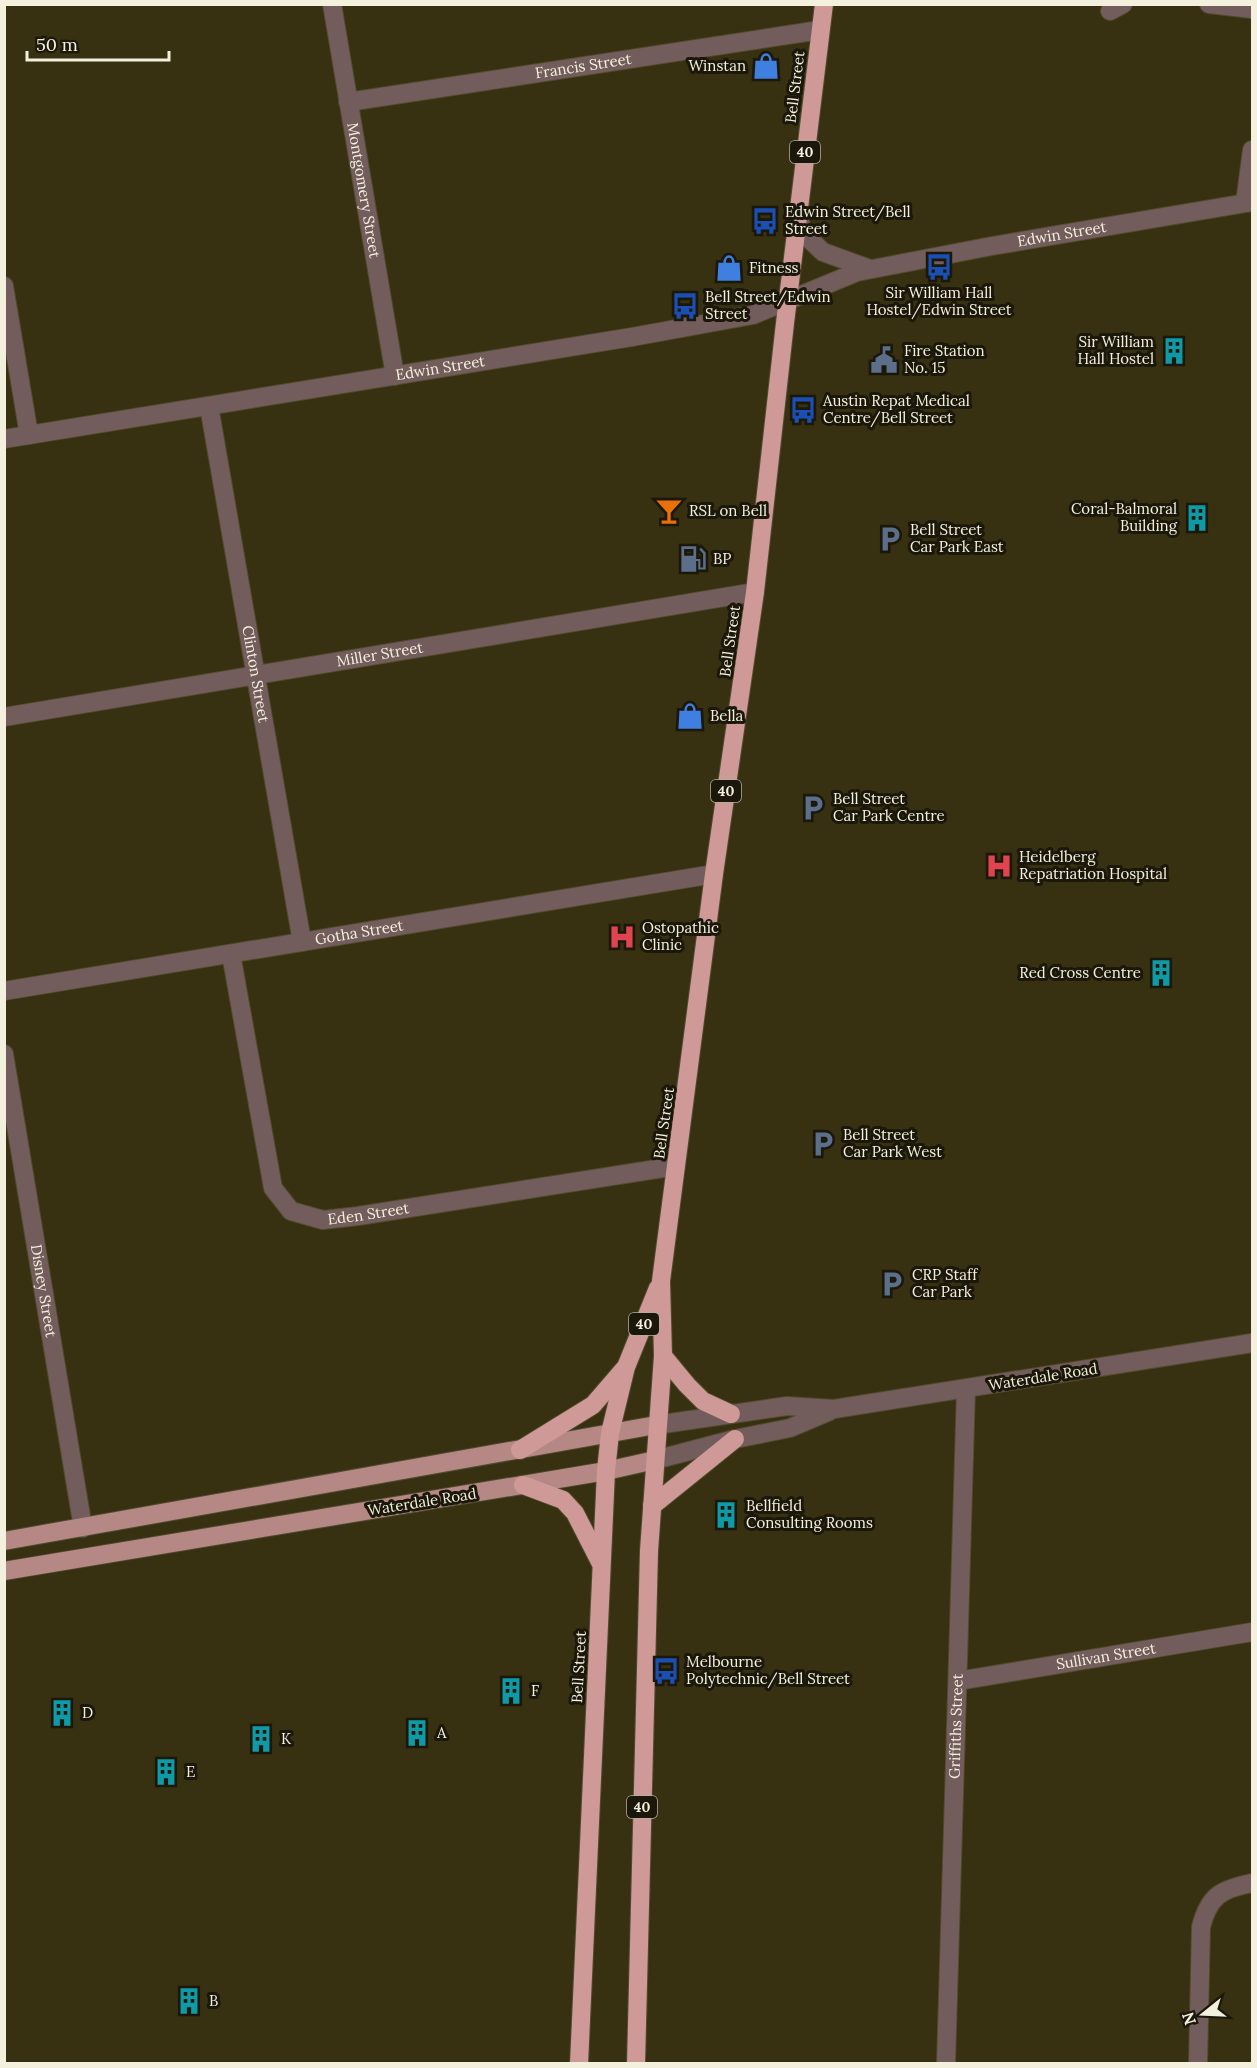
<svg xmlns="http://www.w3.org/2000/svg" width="1257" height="2068" font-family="Lora,serif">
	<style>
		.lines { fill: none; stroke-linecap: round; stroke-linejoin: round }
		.minor-casing { stroke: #514b2e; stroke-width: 20 }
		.major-casing { stroke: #514b2e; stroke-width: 20 }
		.highway-casing { stroke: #514b2e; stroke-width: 20 }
		.minor { stroke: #735d5c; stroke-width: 18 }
		.major { stroke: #b58886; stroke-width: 18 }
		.highway { stroke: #ce9996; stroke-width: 18 }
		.labels { text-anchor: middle; stroke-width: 6; stroke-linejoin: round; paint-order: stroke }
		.shield { fill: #1b180b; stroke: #b3af9f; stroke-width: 1.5 }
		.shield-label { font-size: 14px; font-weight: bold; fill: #f4f0de }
		.street-label { font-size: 15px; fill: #f4f0de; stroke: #1b180b }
		.poi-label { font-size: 15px; fill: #f4f0de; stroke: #1b180b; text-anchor: start }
	</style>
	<rect width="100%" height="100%" fill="#373011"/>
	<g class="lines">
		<defs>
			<g id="minor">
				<path id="s1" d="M332,4l63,372"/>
				<path d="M1209,4l43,5"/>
				<path d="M1110,11l13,-7"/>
				<path id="s2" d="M348,102l472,-72"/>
				<path d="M1245,203l7,-53"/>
				<path d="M798,215l5,18 20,19 47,17"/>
				<path d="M4,286l25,149"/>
				<path id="s3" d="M209,406l93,536"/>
				<path id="s4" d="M4,439l628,-102 121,-22 104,-43 135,-26 260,-44"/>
				<path id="s5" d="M4,717l751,-125"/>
				<path id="s6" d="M231,954l42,234 18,23 32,9 35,-4 318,-50"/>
				<path id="s7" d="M4,991l710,-117"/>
				<path id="s8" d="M4,1054l79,474"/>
				<path d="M656,1425l131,-19 47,3 418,-66"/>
				<path d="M655,1460l80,-21 55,-11 40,-17"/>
				<path id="s9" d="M958,1681l294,-49"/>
				<path id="s10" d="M946,2064l20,-675"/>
				<path d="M1198,2064l3,-137c8,-32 21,-38 51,-44"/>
			</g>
			<g id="major">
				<path d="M4,1541l652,-116"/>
				<path d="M4,1571l602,-100 49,-11"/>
			</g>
			<g id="highway">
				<path d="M663,1356l24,29 16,16 28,13"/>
				<path d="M520,1450l73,-45 31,-36"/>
				<path d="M523,1485l40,15 12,13 25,49"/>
				<path d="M652,1506l83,-67"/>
				<path d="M579,2064l27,-593 4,-38 16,-66 32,-79"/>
				<path d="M636,2064l13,-513 14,-195 -2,-75 53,-407 41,-282 30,-269 39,-319"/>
			</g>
		</defs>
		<!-- minor casing -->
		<use href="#minor" class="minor-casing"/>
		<!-- major casing -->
		<use href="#major" class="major-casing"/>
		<!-- highway casing -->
		<use href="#highway" class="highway-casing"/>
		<!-- minor -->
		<use href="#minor" class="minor"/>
		<!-- major -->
		<use href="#major" class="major"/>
		<!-- highway -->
		<use href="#highway" class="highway"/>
	</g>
	<!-- icons -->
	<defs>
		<symbol id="shop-bare" viewBox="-9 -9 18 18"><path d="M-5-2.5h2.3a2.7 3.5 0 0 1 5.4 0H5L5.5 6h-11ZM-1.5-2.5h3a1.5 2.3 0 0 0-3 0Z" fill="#3f7fe0" stroke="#1b180b" stroke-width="2.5" paint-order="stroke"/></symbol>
		<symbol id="bus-bare" viewBox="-9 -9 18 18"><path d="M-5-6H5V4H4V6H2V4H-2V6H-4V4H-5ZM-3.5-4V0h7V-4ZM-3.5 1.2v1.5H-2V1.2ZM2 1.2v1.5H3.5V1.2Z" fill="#1a4fb4" stroke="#1b180b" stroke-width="2.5" paint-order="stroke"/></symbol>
		<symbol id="building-bare" viewBox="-9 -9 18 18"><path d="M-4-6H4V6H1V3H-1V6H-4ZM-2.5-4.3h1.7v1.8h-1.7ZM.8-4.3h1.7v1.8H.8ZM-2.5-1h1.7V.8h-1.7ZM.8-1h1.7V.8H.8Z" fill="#0f9aa8" stroke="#1b180b" stroke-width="2.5" paint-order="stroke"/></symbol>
		<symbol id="civic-bare" viewBox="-9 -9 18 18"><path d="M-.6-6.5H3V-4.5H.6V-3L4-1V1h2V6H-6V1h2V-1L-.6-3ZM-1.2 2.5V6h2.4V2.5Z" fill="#5c6f8a" stroke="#1b180b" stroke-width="2.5" paint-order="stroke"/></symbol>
		<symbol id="bar-bare" viewBox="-9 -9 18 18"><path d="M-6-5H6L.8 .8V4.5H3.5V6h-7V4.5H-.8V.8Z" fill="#e8710a" stroke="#1b180b" stroke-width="2.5" paint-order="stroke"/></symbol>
		<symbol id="parking-bare" viewBox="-9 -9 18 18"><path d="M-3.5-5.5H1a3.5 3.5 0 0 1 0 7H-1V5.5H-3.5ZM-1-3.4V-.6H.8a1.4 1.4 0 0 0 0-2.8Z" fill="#5c6f8a" stroke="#1b180b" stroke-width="2.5" paint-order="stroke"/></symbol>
		<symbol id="fuel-bare" viewBox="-9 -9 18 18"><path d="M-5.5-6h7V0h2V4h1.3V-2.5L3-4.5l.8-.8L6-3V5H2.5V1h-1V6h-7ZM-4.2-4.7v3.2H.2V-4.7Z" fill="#5c6f8a" stroke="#1b180b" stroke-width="2.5" paint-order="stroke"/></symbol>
		<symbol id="hospital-bare" viewBox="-9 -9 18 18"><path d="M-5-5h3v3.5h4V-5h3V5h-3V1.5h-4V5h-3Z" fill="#e0444e" stroke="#1b180b" stroke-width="2.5" paint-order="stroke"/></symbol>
	</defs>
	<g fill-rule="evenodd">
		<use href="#shop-bare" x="747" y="47" width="38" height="38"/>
		<use href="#bus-bare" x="746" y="202" width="38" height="38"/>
		<use href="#bus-bare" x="920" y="248" width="38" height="38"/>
		<use href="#shop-bare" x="710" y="249" width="38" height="38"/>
		<use href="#bus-bare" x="666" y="287" width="38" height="38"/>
		<use href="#building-bare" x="1155" y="332" width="38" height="38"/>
		<use href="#civic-bare" x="865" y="341" width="38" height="38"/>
		<use href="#bus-bare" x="784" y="391" width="38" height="38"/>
		<use href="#bar-bare" x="650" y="492" width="38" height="38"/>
		<use href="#building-bare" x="1178" y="499" width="38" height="38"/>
		<use href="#parking-bare" x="871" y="520" width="38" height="38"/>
		<use href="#fuel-bare" x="674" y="540" width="38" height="38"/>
		<use href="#shop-bare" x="671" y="697" width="38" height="38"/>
		<use href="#parking-bare" x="794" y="789" width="38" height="38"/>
		<use href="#hospital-bare" x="980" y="847" width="38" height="38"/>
		<use href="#hospital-bare" x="603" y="918" width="38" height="38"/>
		<use href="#building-bare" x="1142" y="954" width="38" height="38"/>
		<use href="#parking-bare" x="804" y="1125" width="38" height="38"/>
		<use href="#parking-bare" x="873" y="1265" width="38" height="38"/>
		<use href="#building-bare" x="707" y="1496" width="38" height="38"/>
		<use href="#bus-bare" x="647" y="1652" width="38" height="38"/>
		<use href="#building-bare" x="492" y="1672" width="38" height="38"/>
		<use href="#building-bare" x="43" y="1694" width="38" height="38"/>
		<use href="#building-bare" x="398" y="1714" width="38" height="38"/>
		<use href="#building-bare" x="242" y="1720" width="38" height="38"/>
		<use href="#building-bare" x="147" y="1753" width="38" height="38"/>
		<use href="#building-bare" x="170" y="1982" width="38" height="38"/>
	</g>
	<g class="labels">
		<!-- shield labels -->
		<g class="shield">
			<rect x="790" y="141" width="30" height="22" rx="4.5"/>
			<rect x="711" y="780" width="30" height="22" rx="4.5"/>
			<rect x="629" y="1313" width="30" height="22" rx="4.5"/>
			<rect x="627" y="1796" width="30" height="22" rx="4.5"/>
		</g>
		<g class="shield-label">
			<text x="805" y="157">40</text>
			<text x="726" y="796">40</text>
			<text x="644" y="1329">40</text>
			<text x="642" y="1812">40</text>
		</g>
		<!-- street labels -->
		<g class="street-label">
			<text dy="5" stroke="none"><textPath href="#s2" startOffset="238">Francis Street</textPath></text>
			<text transform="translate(795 87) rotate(-83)" y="5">Bell Street</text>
			<text dy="5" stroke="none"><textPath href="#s1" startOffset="189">Montgomery Street</textPath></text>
			<text dy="5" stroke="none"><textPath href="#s4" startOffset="1080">Edwin Street</textPath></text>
			<text dy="5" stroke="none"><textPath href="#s4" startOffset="442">Edwin Street</textPath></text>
			<text transform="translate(730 641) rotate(-82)" y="5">Bell Street</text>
			<text dy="5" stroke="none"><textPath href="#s5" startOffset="381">Miller Street</textPath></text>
			<text dy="5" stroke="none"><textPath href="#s3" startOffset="272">Clinton Street</textPath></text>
			<text dy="5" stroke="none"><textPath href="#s7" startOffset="360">Gotha Street</textPath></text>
			<text transform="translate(664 1123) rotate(-82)" y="5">Bell Street</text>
			<text dy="5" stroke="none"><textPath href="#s6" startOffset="346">Eden Street</textPath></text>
			<text dy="5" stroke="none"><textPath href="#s8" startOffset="240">Disney Street</textPath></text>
			<text transform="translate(1043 1377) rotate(-9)" y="5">Waterdale Road</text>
			<text transform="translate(422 1502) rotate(-9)" y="5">Waterdale Road</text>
			<text dy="5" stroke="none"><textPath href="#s9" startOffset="150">Sullivan Street</textPath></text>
			<text transform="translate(579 1667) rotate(-87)" y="5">Bell Street</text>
			<text dy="5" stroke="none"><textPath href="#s10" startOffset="338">Griffiths Street</textPath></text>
		</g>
		<!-- poi labels -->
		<g class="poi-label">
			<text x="746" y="71" text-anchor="end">Winstan</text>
			<text x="785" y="217">Edwin Street/Bell<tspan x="785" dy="17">Street</tspan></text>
			<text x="749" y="273">Fitness</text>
			<text x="939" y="298" text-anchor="middle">Sir William Hall<tspan x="939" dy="17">Hostel/Edwin Street</tspan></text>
			<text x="705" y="302">Bell Street/Edwin<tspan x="705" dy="17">Street</tspan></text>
			<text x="1154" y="347" text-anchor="end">Sir William<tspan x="1154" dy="17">Hall Hostel</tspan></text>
			<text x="904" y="356">Fire Station<tspan x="904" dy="17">No. 15</tspan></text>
			<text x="823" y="406">Austin Repat Medical<tspan x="823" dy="17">Centre/Bell Street</tspan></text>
			<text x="1177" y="514" text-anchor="end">Coral-Balmoral<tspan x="1177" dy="17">Building</tspan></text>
			<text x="689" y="516">RSL on Bell</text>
			<text x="910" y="535">Bell Street<tspan x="910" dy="17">Car Park East</tspan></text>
			<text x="713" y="564">BP</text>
			<text x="710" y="721">Bella</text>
			<text x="833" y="804">Bell Street<tspan x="833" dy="17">Car Park Centre</tspan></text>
			<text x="1019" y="862">Heidelberg<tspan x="1019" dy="17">Repatriation Hospital</tspan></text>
			<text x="642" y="933">Ostopathic<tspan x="642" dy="17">Clinic</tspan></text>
			<text x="1141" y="978" text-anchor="end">Red Cross Centre</text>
			<text x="843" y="1140">Bell Street<tspan x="843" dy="17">Car Park West</tspan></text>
			<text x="912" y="1280">CRP Staff<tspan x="912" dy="17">Car Park</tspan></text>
			<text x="746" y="1511">Bellfield<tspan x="746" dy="17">Consulting Rooms</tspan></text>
			<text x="686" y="1667">Melbourne<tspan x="686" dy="17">Polytechnic/Bell Street</tspan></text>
			<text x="531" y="1696">F</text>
			<text x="82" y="1718">D</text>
			<text x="437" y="1738">A</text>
			<text x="281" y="1744">K</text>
			<text x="186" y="1777">E</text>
			<text x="209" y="2006">B</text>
		</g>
	</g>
	<!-- border -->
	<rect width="1257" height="2068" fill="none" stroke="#f4f0de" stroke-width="12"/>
	<!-- north arrow -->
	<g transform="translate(1203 2014) rotate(252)" stroke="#1b180b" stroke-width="4.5" paint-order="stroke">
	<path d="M0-4.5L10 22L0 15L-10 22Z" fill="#f4f0de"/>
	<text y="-9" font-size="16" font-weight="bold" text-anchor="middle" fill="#f4f0de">N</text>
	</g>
	<!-- scale -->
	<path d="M27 51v9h142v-9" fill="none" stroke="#f4f0de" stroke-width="3"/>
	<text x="36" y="51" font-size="18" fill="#f4f0de" stroke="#1b180b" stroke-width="4.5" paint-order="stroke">50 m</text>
</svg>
